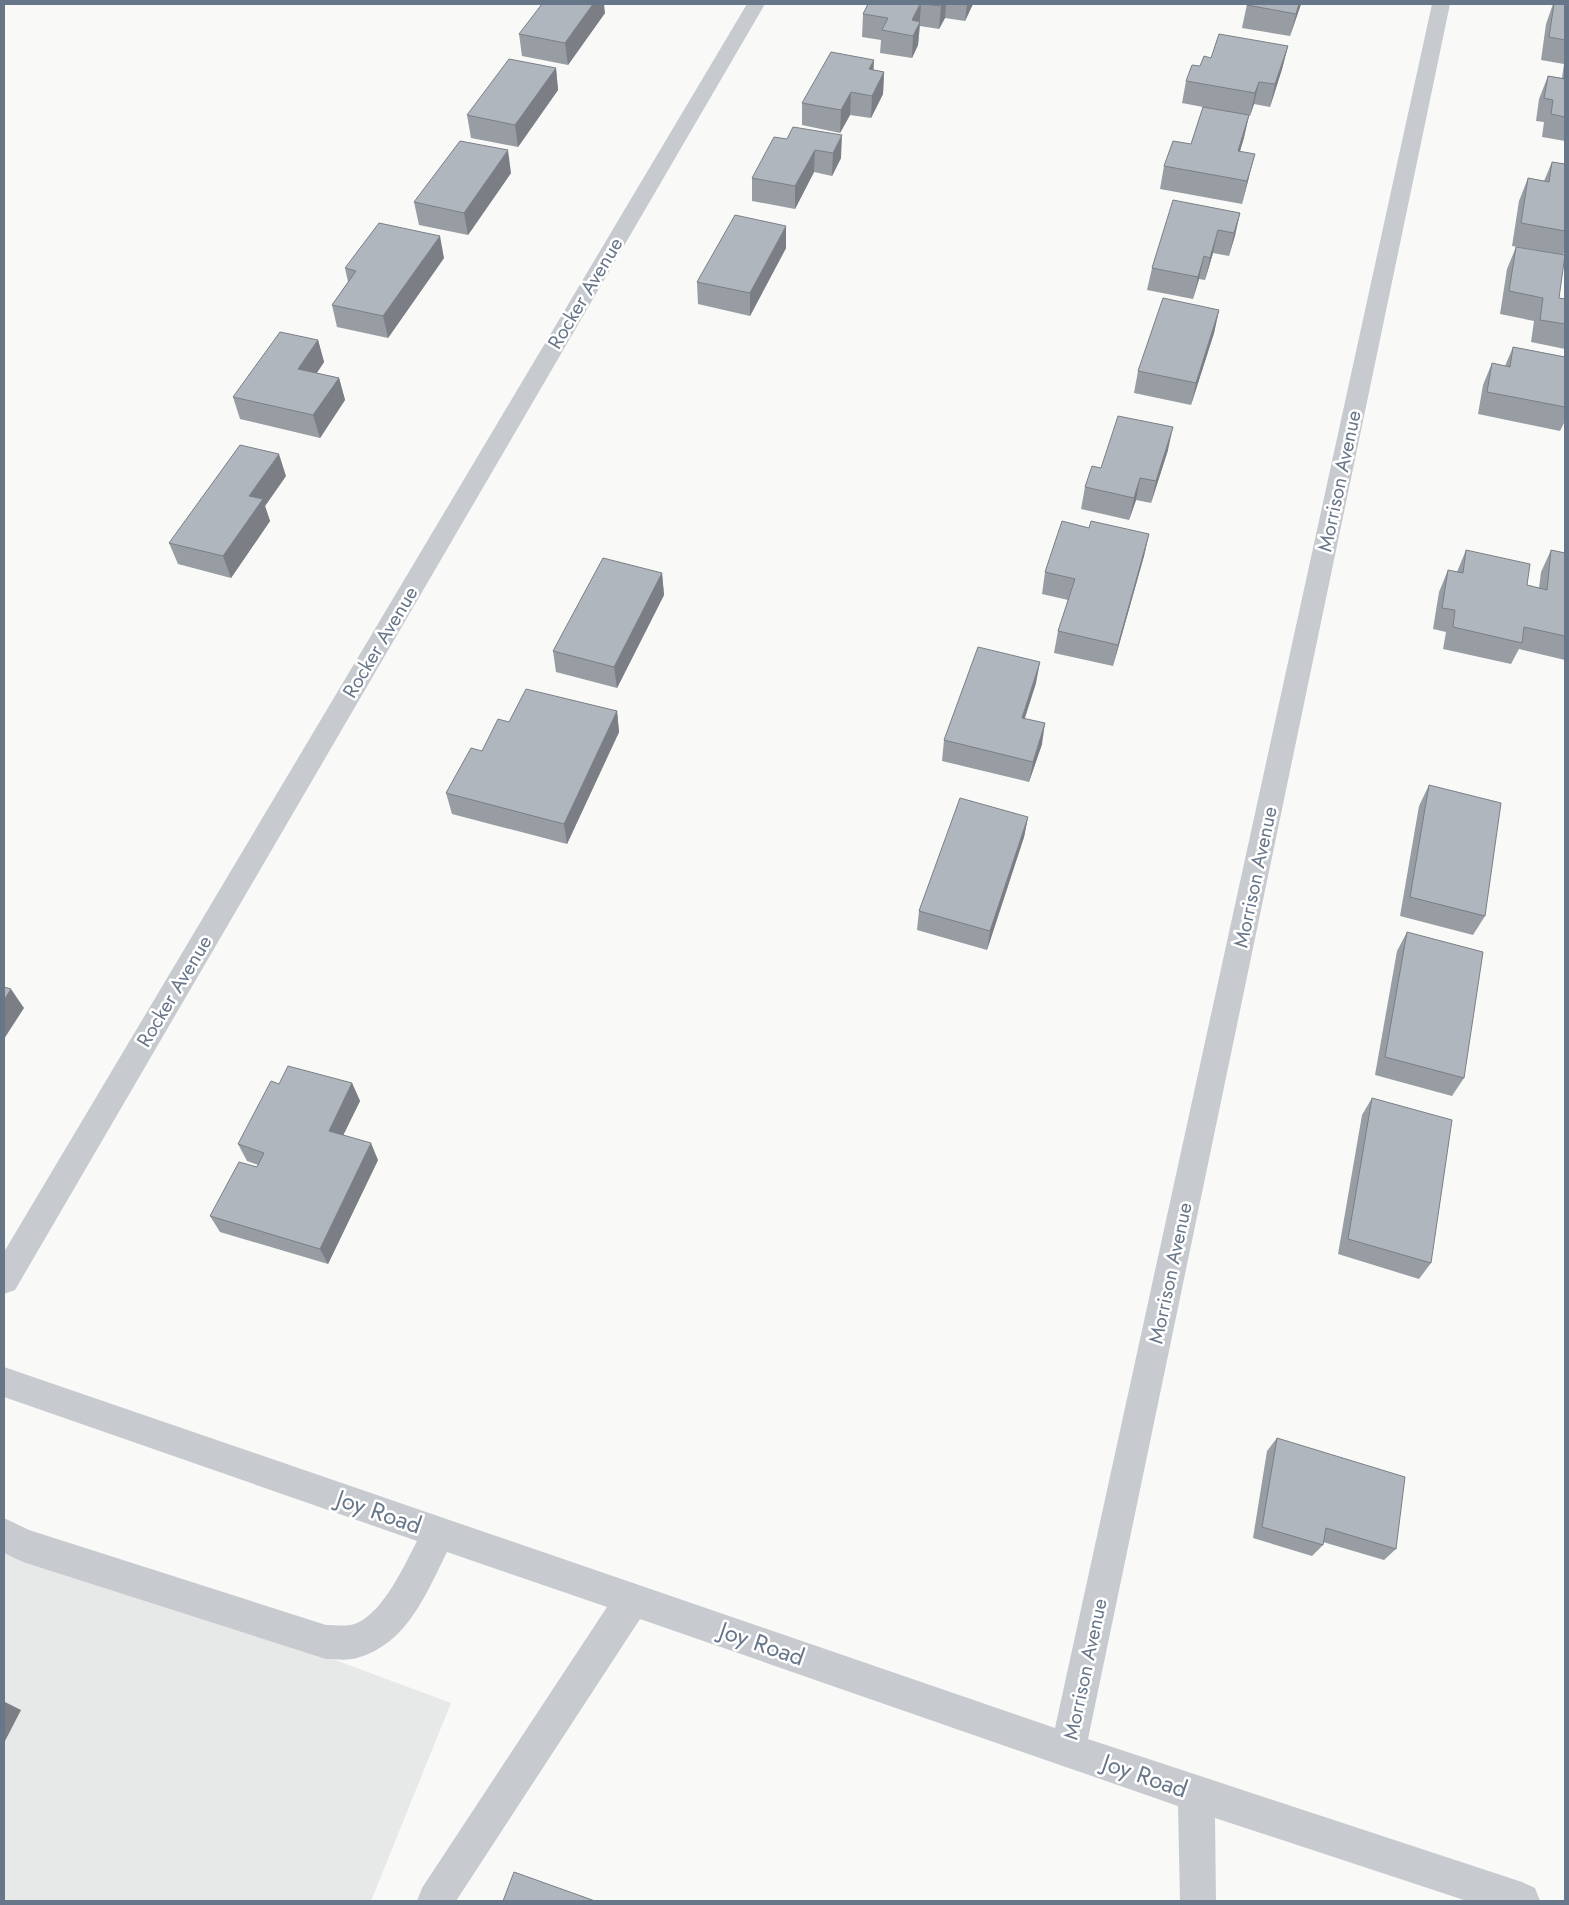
<svg xmlns="http://www.w3.org/2000/svg" width="1569" height="1905" font-family="Jost,sans-serif">
	<style>
		.built { fill: #e7e8e8 }
		.lines { fill: none; stroke-linecap: round; stroke-linejoin: round }
		.minor { fill: #c7cace; fill-rule: evenodd }
		.wall { fill: #979da3 }
		.shaded-wall { fill: #7b7f85 }
		.building { fill: #b0b6be; stroke: #7b7f85 }
		.labels { text-anchor: middle; stroke-width: 5; stroke-linejoin: round; paint-order: stroke }
		.street-label { font-size: 20px; fill: #677689; stroke: #fff }
		.near-street-label { font-size: 24px; fill: #677689; stroke: #fff }
	</style>
	<rect width="100%" height="100%" fill="#f9f9f7"/>
	<!-- built -->
	<path class="built" d="M4,1537l447,166 -80,198h-367z"/>
	<g class="lines">
		<!-- minor -->
		<g class="minor">
			<path d="M747,4h18l-750,1286 -11,4v-42z"/>
			<path d="M1432,4h18l-362,1735 434,143 13,6 5,13h-73l-252,-83 1,83h-36l-2,-95 -538,-187 -184,282h-39l5,-13 185,-281 -160,-55c-21,42 -40,92 -90,106 -10,3 -21,1 -31,1l-303,-97 -19,-9v-35l25,12 297,95c9,0 23,2 31,-2 27,-12 47,-57 60,-82l-413,-144v-30l1051,361z"/>
		</g>
	</g>
	<!-- wall -->
	<g class="wall">
		<path d="M868,4h105l-8,17 -20,-3 -6,11 -19,-3 -2,19 -6,13 -32,-5 1,-13 -19,-3 1,-23z"/>
		<path d="M1247,4h54l-11,32 -48,-8z"/>
		<path d="M1553,4h12v137l-23,-4 2,-15 -8,-1 3,-22 9,-23 14,2 2,-14 -23,-4 5,-36z"/>
		<path d="M605,13l-37,52 -46,-9 -3,-22z"/>
		<path d="M1288,46l-6,23 -12,38 -16,-3 -4,12h-1l-9,35 9,26 -7,27 -82,-15 4,-23 27,-22 12,-37 -21,-4 4,-22 14,-15 11,-8z"/>
		<path d="M556,68l2,22 -40,57 -47,-9 -4,-23z"/>
		<path d="M874,70l10,2 -1,22 -12,24 -21,-3 -10,18 -38,-8v-22z"/>
		<path d="M793,127l48,31 -9,18 -18,-4 -19,37 -43,-8v-23l35,-39z"/>
		<path d="M1552,162l13,2v86l-2,5 -51,-9 7,-45 9,-23 16,3z"/>
		<path d="M511,173l-43,62 -49,-10 -5,-23z"/>
		<path d="M1240,213l-11,43 -16,-3 -8,27 -6,-1 -6,20 -46,-9 5,-22z"/>
		<path d="M1516,247l43,51 6,1v50l-34,-7 3,-21 -34,-7 7,-45z"/>
		<path d="M786,248l-36,68 -52,-12 -1,-22z"/>
		<path d="M444,258l-56,80 -51,-11 -5,-22 16,-23 -3,-14z"/>
		<path d="M1219,310l-5,23 -23,72 -57,-12 4,-22z"/>
		<path d="M318,340l6,22 -7,11 22,5 6,22 -25,38 -80,-19 -7,-22z"/>
		<path d="M1513,347l52,10v64l-5,10 -82,-17 5,-29 9,-22 13,3z"/>
		<path d="M1168,450l-17,53 -15,-3 -7,20 -48,-11 4,-22 16,-19z"/>
		<path d="M286,476l-21,30 5,15 -39,57 -53,-14 -9,-21z"/>
		<path d="M1089,528l60,6 -5,22 -31,110 -59,-13 4,-22 10,-31 -26,-6 3,-22z"/>
		<path d="M1466,550l61,35 12,3 2,-16 10,-22 14,3v107l-46,-11 -8,15 -68,-15 3,-17 -13,-3 6,-37 9,-22 9,2z"/>
		<path d="M662,573l2,22 -47,93 -61,-16 -3,-21z"/>
		<path d="M1036,683l-11,35 17,26 -13,38 -87,-21 2,-21z"/>
		<path d="M617,711l2,21 -52,112 -115,-30 -6,-21 36,-42 27,-29z"/>
		<path d="M1429,785l56,131 -12,19 -73,-19 19,-110z"/>
		<path d="M1028,817l-4,20 -37,113 -70,-20 2,-19z"/>
		<path d="M1407,932l57,146 -12,18 -77,-21 22,-124z"/>
		<path d="M352,1083l8,18 -17,34 35,25 -50,104 -108,-32 -10,-16 47,-49 1,-2 -11,-4 -9,-17 41,-60z"/>
		<path d="M1372,1098l59,165 -12,16 -81,-25 24,-139z"/>
		<path d="M1277,1438l119,111 -12,11 -61,-18v3l-11,11 -59,-18 14,-87z"/>
	</g>
	<!-- shaded-wall -->
	<g class="shaded-wall">
		<path d="M593,4h11l1,9 -37,52 -3,-22z"/>
		<path d="M921,4l-3,41 -6,13 1,-22 -1,-16z"/>
		<path d="M942,4h4l-1,14 -6,11 2,-23z"/>
		<path d="M967,4h6l-8,17z"/>
		<path d="M1299,4h2l-11,32 6,-22z"/>
		<path d="M1288,46l-6,23 -12,38 5,-23z"/>
		<path d="M874,60l-1,22 -4,-13z"/>
		<path d="M556,68l2,22 -40,57 -3,-22z"/>
		<path d="M884,72l-1,22 -12,24 1,-22z"/>
		<path d="M1259,82l-5,22 -4,12 5,-23z"/>
		<path d="M851,92l-1,23 -10,18 1,-23z"/>
		<path d="M1249,115l-5,23 -11,36 5,-23z"/>
		<path d="M842,135l-1,23 -9,18 1,-23z"/>
		<path d="M508,150l3,23 -43,62 -4,-22z"/>
		<path d="M815,150l-1,22 -19,37v-23z"/>
		<path d="M1255,154l-6,23 -7,27 5,-23z"/>
		<path d="M1240,213l-5,23 -6,20 5,-23z"/>
		<path d="M786,226v22l-36,68v-23z"/>
		<path d="M1218,230l-5,23 -8,27 5,-22z"/>
		<path d="M440,236l4,22 -56,80 -5,-22z"/>
		<path d="M1204,256l-5,23 -6,20 5,-22z"/>
		<path d="M1219,310l-5,23 -23,72 5,-22z"/>
		<path d="M318,340l6,22 -20,29 -6,-22z"/>
		<path d="M339,378l6,22 -25,38 -7,-23z"/>
		<path d="M1173,427l-5,23 -17,53 5,-22z"/>
		<path d="M279,454l7,22 -21,30 5,15 -39,57 -8,-22 26,-60z"/>
		<path d="M1140,478l-4,22 -7,20 5,-22z"/>
		<path d="M1149,534l-5,22 -31,110 5,-21z"/>
		<path d="M662,573l2,22 -47,93 -3,-21z"/>
		<path d="M1040,662l-4,21 -18,55 4,-20z"/>
		<path d="M617,711l2,21 -52,112 -3,-20z"/>
		<path d="M1045,723l-3,21 -13,38 4,-20z"/>
		<path d="M1028,817l-4,20 -37,113 3,-19z"/>
		<path d="M11,989l13,19 -20,31v-39z"/>
		<path d="M352,1083l8,18 -23,47 -8,-17z"/>
		<path d="M371,1143l7,17 -50,104 -8,-15z"/>
		<path d="M5,1702l16,8 -17,33v-40z"/>
	</g>
	<!-- building -->
	<g class="building">
		<path d="M542,4h51l-28,39 -46,-9z"/>
		<path d="M868,4h52l-8,16 8,2 -7,14 -31,-6 6,-12 -25,-4z"/>
		<path d="M924,4h18l-1,2z"/>
		<path d="M1247,4h52l-3,10 -49,-9z"/>
		<path d="M1554,4h11v36l-16,-3z"/>
		<path d="M1219,34l69,12 -13,38 -16,-2 -4,11 -69,-12 6,-16 8,1 4,-10 7,2z"/>
		<path d="M831,52l43,8 -5,9 15,3 -12,24 -21,-4 -10,18 -39,-7z"/>
		<path d="M509,59l47,9 -41,57 -48,-10z"/>
		<path d="M1548,76l17,3v38l-14,-3 2,-14 -9,-2z"/>
		<path d="M1203,107l46,8 -11,36 17,3 -8,27 -83,-15 9,-25 18,3z"/>
		<path d="M793,127l49,8 -9,18 -18,-3 -20,36 -43,-8 22,-41 13,2z"/>
		<path d="M460,141l48,9 -44,63 -50,-11z"/>
		<path d="M1552,162l13,2v67l-44,-8 7,-45 21,4z"/>
		<path d="M1173,200l67,13 -6,20 -16,-3 -8,28 -6,-2 -6,21 -46,-9z"/>
		<path d="M735,215l51,11 -36,67 -53,-11z"/>
		<path d="M379,223l61,13 -57,80 -51,-11 24,-34 -11,-3z"/>
		<path d="M1516,247l49,8 -6,43 6,1v25l-25,-4 3,-22 -34,-7z"/>
		<path d="M1163,298l56,12 -23,73 -58,-12z"/>
		<path d="M280,332l38,8 -20,29 41,9 -26,37 -80,-18z"/>
		<path d="M1513,347l52,10v50l-78,-15 5,-29 18,4z"/>
		<path d="M1118,416l55,11 -17,54 -16,-3 -6,20 -49,-11 7,-21 9,2z"/>
		<path d="M240,445l39,9 -30,42 14,3 -40,57 -54,-13z"/>
		<path d="M1062,521l27,7 2,-7 58,13 -31,111 -60,-14 17,-52 -30,-7z"/>
		<path d="M1466,550l64,14 -3,21 20,5 4,-40 14,3v83l-41,-9 -2,16 -69,-16 2,-17 -13,-2 6,-38 15,3z"/>
		<path d="M603,558l59,15 -48,94 -61,-16z"/>
		<path d="M978,647l62,15 -18,56 23,5 -12,39 -89,-22z"/>
		<path d="M526,689l91,22 -53,113 -118,-31 25,-45 11,3 16,-32 11,3z"/>
		<path d="M1429,785l72,18 -16,113 -75,-19z"/>
		<path d="M960,798l68,19 -38,114 -71,-20z"/>
		<path d="M1407,932l76,20 -19,126 -79,-21z"/>
		<path d="M4,987l7,2 -7,11z"/>
		<path d="M288,1066l64,17 -23,48 42,12 -51,106 -110,-33 29,-54 18,5 7,-14 -26,-9 33,-63 8,3z"/>
		<path d="M1372,1098l80,22 -21,143 -83,-24z"/>
		<path d="M1277,1438l128,39 -9,72 -70,-21 -3,17 -61,-18z"/>
		<path d="M514,1872l81,29h-92z"/>
	</g>
	<g class="labels">
		<!-- street labels -->
		<g class="street-label">
			<text transform="translate(585 293) rotate(-59)" y="7">Rocker Avenue</text>
			<text transform="translate(1339 481) rotate(-78)" y="7">Morrison Avenue</text>
			<text transform="translate(380 642) rotate(-59)" y="7">Rocker Avenue</text>
			<text transform="translate(1255 877) rotate(-78)" y="7">Morrison Avenue</text>
			<text transform="translate(174 991) rotate(-59)" y="7">Rocker Avenue</text>
			<text transform="translate(1170 1273) rotate(-78)" y="7">Morrison Avenue</text>
			<text transform="translate(1085 1669) rotate(-78)" y="7">Morrison Avenue</text>
		</g>
		<!-- near-street labels -->
		<g class="near-street-label">
			<text transform="translate(379 1512) rotate(19)" y="8">Joy Road</text>
			<text transform="translate(762 1644) rotate(19)" y="8">Joy Road</text>
			<text transform="translate(1145 1776) rotate(19)" y="8">Joy Road</text>
		</g>
	</g>
	<!-- border -->
	<rect width="1569" height="1905" fill="none" stroke="#677689" stroke-width="10"/>
</svg>
